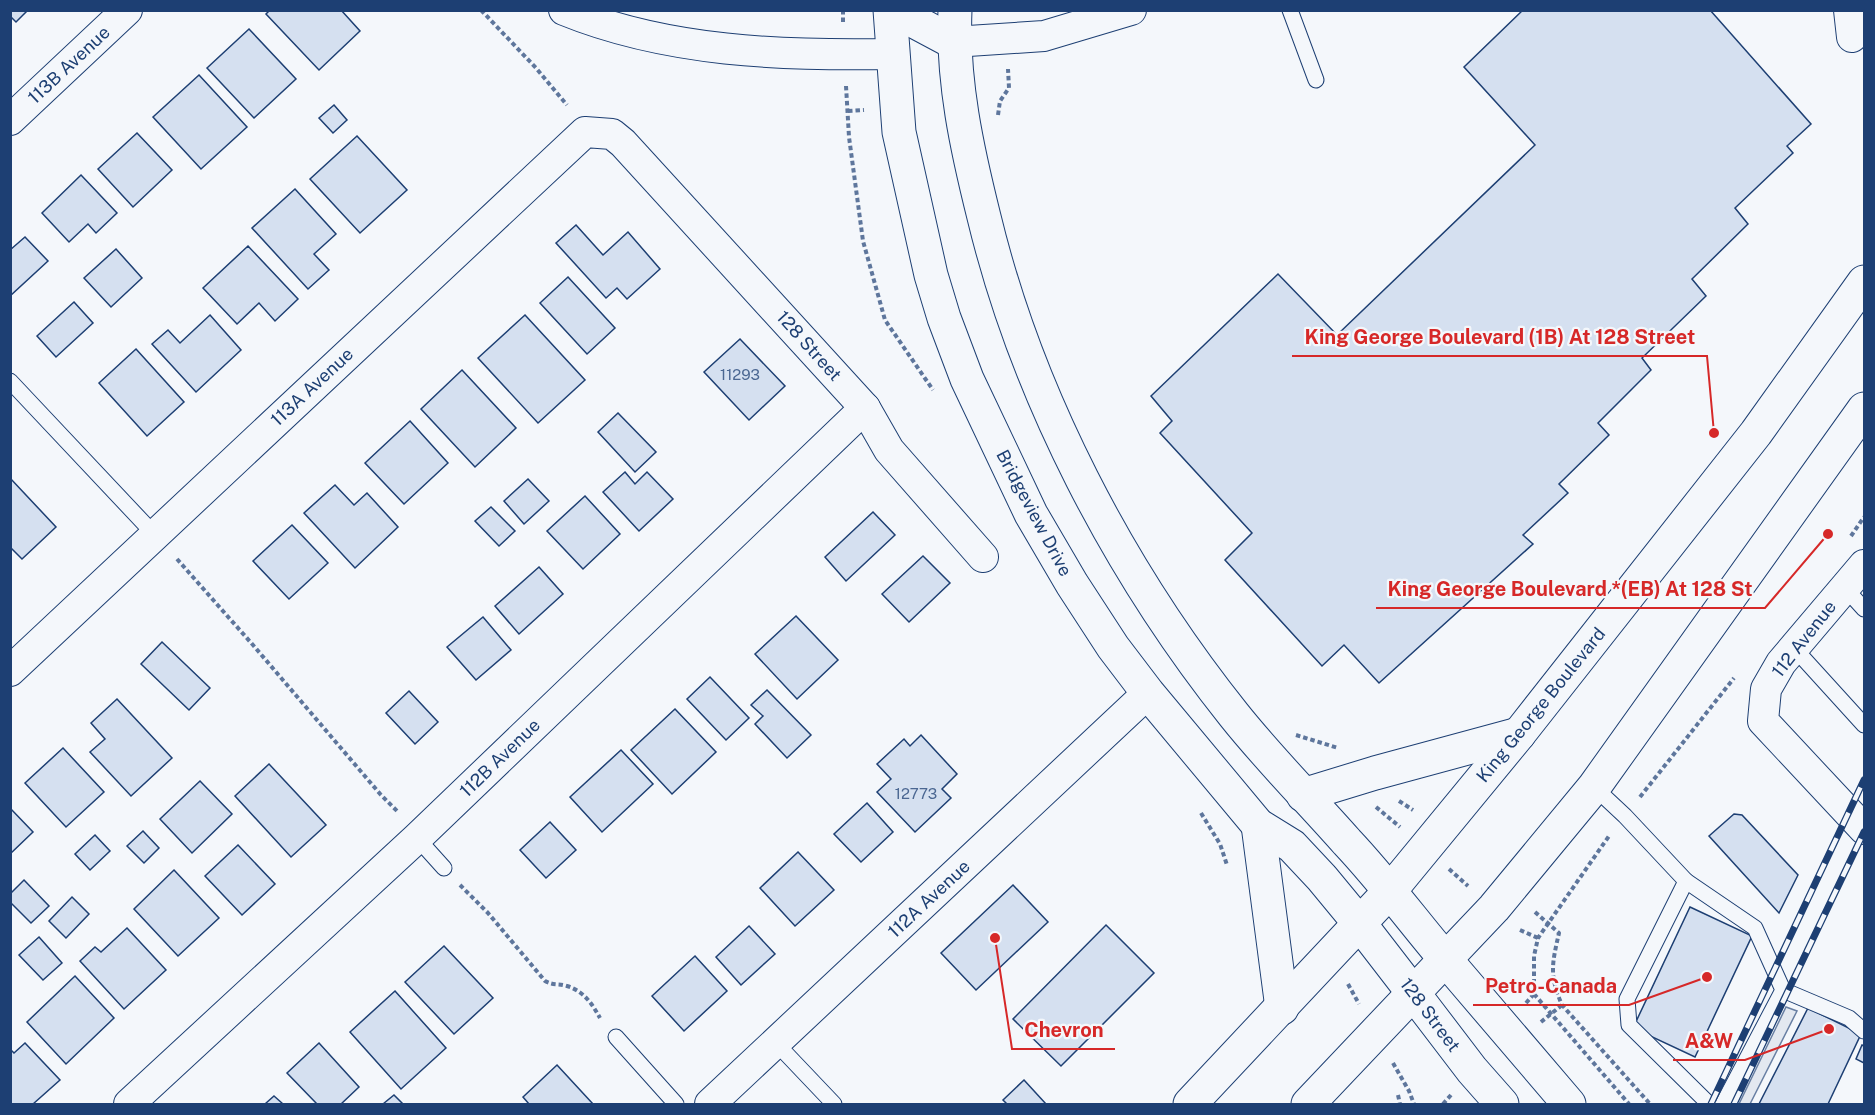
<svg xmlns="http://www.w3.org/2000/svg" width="1875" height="1115" font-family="'Public Sans',sans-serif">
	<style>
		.parking { fill: #e3e8f0; stroke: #687fa3; stroke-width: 1.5 }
		.building { fill: #d5e0f0; stroke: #1d3f73; stroke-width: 1.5 }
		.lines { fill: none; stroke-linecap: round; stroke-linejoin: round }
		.service-casing { stroke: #1d3f73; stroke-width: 17 }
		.minor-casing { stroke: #1d3f73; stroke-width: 32 }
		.tertiary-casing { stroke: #1d3f73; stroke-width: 35 }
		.secondary-casing { stroke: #1d3f73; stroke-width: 35 }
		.primary-casing { stroke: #1d3f73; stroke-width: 35 }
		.path { stroke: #5e769c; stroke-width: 4; stroke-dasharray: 4.5 3; stroke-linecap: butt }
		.service { stroke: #f4f7fb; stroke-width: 15 }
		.minor { stroke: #f4f7fb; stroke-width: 30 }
		.tertiary { stroke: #f4f7fb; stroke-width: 33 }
		.secondary { stroke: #f4f7fb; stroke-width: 33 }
		.primary { stroke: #f4f7fb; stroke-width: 33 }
		.rail-casing { stroke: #1d3f73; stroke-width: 7 }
		.rail { stroke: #f4f7fb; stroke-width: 4.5; stroke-dasharray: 14; stroke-linecap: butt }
		.labels { text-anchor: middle; stroke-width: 4.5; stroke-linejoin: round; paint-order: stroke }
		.number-label { font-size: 15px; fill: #4b6792 }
		.street-label { font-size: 18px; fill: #1d3f73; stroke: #f4f7fb }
		.leader { fill: none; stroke: #d62828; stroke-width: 2 }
		.callout-dot { fill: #d62828; stroke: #f4f7fb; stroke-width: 2 }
		.callout-label { font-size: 20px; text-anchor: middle; font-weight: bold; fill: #d62828; stroke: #f4f7fb; stroke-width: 4.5; stroke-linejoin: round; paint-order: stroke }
	</style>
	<rect width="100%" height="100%" fill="#f4f7fb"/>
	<!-- parking -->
	<path class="parking" d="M1786,1007l11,4 -47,93h-11z"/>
	<!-- building -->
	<g class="building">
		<path d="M10,10h18l-12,12 -6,-6z"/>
		<path d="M270,10h71l19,21 -41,39 -53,-56z"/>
		<path d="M1523,10h187l101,114 -24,22 6,7 -58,55 13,16 -56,55 14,17 -64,62 9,12 -53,53 11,12 -50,49 9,9 -45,42 10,9 -154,139 -35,-38 -22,21 -97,-106 27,-27 -92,-100 12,-12 -21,-25 127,-122 59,61 198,-190 -71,-78z"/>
		<path d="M249,29l47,50 -42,39 -47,-50z"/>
		<path d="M199,75l48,52 -46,42 -48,-52z"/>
		<path d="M334,105l13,15 -14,13 -14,-15z"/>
		<path d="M137,133l35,37 -39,37 -35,-38z"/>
		<path d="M357,136l50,54 -47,43 -50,-54z"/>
		<path d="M81,175l36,38 -21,20 -8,-9 -19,18 -27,-29z"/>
		<path d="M295,189l41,45 -22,20 15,16 -21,19 -56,-61z"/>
		<path d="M576,225l27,30 25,-23 32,37 -33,30 -10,-11 -11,10 -50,-55z"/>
		<path d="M25,237l23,24 -38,35v-46z"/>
		<path d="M248,246l50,53 -23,22 -16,-18 -22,21 -34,-36z"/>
		<path d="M116,249l26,29 -31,29 -27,-29z"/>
		<path d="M568,277l47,51 -28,26 -47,-51z"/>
		<path d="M74,302l19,21 -37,34 -19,-21z"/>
		<path d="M210,315l31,35 -45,42 -44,-48 16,-14 12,13z"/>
		<path d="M525,315l60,65 -47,43 -60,-65z"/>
		<path d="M740,339l45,47 -36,34 -45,-48z"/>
		<path d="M136,349l48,53 -37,34 -48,-53z"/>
		<path d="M462,370l54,58 -41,39 -54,-58z"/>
		<path d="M618,413l38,39 -21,20 -37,-40z"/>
		<path d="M410,421l38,42 -44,41 -39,-41z"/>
		<path d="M625,472l10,12 12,-12 26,27 -34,32 -36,-39z"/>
		<path d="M10,478l46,49 -34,32 -12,-12z"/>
		<path d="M528,479l21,22 -25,23 -20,-23z"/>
		<path d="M335,485l19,20 13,-12 31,34 -43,41 -51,-55z"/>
		<path d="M585,496l35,38 -37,35 -36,-38z"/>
		<path d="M491,507l24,24 -16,15 -24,-25z"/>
		<path d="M873,512l22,23 -49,46 -21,-24z"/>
		<path d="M292,525l36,38 -39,36 -36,-38z"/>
		<path d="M923,556l27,27 -41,39 -27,-28z"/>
		<path d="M539,567l24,27 -44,40 -24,-28z"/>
		<path d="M796,616l42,44 -41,39 -42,-45z"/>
		<path d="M483,617l28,33 -35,30 -29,-33z"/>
		<path d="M162,642l48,46 -21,22 -48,-46z"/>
		<path d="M710,677l39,41 -23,22 -39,-41z"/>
		<path d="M767,690l44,45 -24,23 -32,-34 8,-8 -12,-11z"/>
		<path d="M409,691l29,31 -23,22 -29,-31z"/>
		<path d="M117,699l55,59 -41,38 -41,-44 15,-13 -14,-16z"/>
		<path d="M675,709l41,43 -44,42 -41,-44z"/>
		<path d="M921,735l36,39 -15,15 9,9 -36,34 -38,-40 14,-13 -14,-15 27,-25 6,7z"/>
		<path d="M63,748l41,44 -38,35 -41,-44z"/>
		<path d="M621,750l32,34 -51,48 -32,-35z"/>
		<path d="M269,764l57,61 -35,32 -56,-61z"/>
		<path d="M200,781l32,33 -40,39 -32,-34z"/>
		<path d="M867,803l26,29 -32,30 -27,-28z"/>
		<path d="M10,808l23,24 -23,22z"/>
		<path d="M1734,814l8,1 56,60 -19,38 -70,-77z"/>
		<path d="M550,822l26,28 -30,28 -26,-28z"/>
		<path d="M143,831l16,17 -15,15 -17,-17z"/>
		<path d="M95,835l15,16 -20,19 -15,-16z"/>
		<path d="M238,845l37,39 -33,31 -37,-39z"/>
		<path d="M798,852l36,38 -39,36 -35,-38z"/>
		<path d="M174,870l45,48 -41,38 -44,-47z"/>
		<path d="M24,880l25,26 -18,17 -21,-21v-8z"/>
		<path d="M1013,885l35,37 -72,68 -35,-37z"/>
		<path d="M72,897l17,17 -23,24 -17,-17z"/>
		<path d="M1690,907l62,29 -57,121 -62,-29z"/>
		<path d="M1106,925l48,48 -93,93 -48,-47z"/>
		<path d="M749,926l26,28 -34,31 -25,-28z"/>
		<path d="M127,928l39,42 -42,39 -44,-48 15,-14 6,5z"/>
		<path d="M39,937l23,26 -19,17 -24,-25z"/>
		<path d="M444,946l49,52 -39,36 -49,-52z"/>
		<path d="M695,956l32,35 -43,40 -32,-35z"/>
		<path d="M75,976l39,42 -48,46 -39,-42z"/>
		<path d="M395,991l51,57 -45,41 -51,-57z"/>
		<path d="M1808,1008l53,26 -33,70h-69z"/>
		<path d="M25,1043l35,37 -27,24h-23v-55l4,4z"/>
		<path d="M319,1043l40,44 -18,17h-24l-30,-31z"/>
		<path d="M1862,1045l2,1v17l-8,-4z"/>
		<path d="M557,1065l36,39h-64l-6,-7z"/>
		<path d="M1024,1080l22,24h-39l-4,-4z"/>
		<path d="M394,1095l9,9h-20z"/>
		<path d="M274,1096l9,8h-18z"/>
	</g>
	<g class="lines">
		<defs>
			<g id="service">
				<path d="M1290,10l26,70"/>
				<path d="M10,381l145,154"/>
				<path d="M1845,588l19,21"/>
				<path d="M1794,648l70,77"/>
				<path d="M1594,787l31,29 61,65 -59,118 2,26 80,79"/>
				<path d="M417,838l27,30"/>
				<path d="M1686,881l69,47 28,62 -60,114"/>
				<path d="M1783,990l66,28 15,13"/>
				<path d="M616,1037l60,67"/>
				<path d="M776,1043l58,61"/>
			</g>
			<g id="minor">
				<path d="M564,10c103,42 219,46 328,44"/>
				<path d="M1849,10l3,27"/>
				<path d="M953,42l91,-6 87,-26"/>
				<path d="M10,120l117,-110"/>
				<path d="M1864,565l-83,98 -15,26 -3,32 101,108"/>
				<path d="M10,671l575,-539 27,2 11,9 242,265 24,42 94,107"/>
				<path d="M129,1104l288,-266 448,-430"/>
				<path d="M710,1104l438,-411"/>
			</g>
			<path id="tertiary" d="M893,10l60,32"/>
			<g id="secondary">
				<path d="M1446,960l123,144"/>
				<path d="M1414,994l58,76 30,34"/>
			</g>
			<g id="primary">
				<path d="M890,10l9,122 32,143 13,43 23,61 64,135 41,70 41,63 35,46 110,132 34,21 30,32 38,46 54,70"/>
				<path d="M955,10c-3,71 12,139 29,207 43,178 135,354 250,498 35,44 75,84 113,127 35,37 66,79 99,118"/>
				<path d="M1303,795l72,-22 144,-39"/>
				<path d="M1258,825l24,183"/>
				<path d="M1190,1104l199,-212 130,-158 237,-301 108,-151"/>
				<path d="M1308,1104l186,-196 100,-121 270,-378"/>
			</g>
		</defs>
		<!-- service casing -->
		<use href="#service" class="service-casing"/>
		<!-- minor casing -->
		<use href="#minor" class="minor-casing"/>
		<!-- tertiary casing -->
		<use href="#tertiary" class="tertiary-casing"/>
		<!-- secondary casing -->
		<use href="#secondary" class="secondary-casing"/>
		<!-- primary casing -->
		<use href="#primary" class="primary-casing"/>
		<!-- path -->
		<g class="path">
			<path d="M481,10l55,58 31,37"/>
			<path d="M843,10v12"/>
			<path d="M846,86l3,51 14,104 22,79 48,70"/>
			<path d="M848,111l16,-1"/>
			<path d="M998,115l2,-14 9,-13 -1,-19"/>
			<path d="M1851,536l13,-19"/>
			<path d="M177,559l76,86 128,150 18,18"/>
			<path d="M1296,735l42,13"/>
			<path d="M1640,797l94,-119"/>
			<path d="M1399,801l14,9"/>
			<path d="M1376,807l24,20"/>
			<path d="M1201,813l19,31 7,21"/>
			<path d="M1449,869l19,17"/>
			<path d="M460,885l28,28 57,68c9,5 13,2 22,5 18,6 25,18 33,32"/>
			<path d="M1535,912l24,21c-7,31 -10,42 3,72l88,99"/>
			<path d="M1520,930l18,8"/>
			<path d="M1348,984l11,20"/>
			<path d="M1534,994l95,110"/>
			<path d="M1526,1003l8,-9v-38l4,-18 71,-102"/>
			<path d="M1541,1022l21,-17"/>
			<path d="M1393,1063l16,28 5,13"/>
			<path d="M1398,1095l2,9"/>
			<path d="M1443,1104l8,-9"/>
		</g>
		<!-- service -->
		<use href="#service" class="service"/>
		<!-- minor -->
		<use href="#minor" class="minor"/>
		<!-- tertiary -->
		<use href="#tertiary" class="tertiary"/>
		<!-- secondary -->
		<use href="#secondary" class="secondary"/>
		<!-- primary -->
		<use href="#primary" class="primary"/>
		<defs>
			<g id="rail">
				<path d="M1711,1104l153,-324"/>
				<path d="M1734,1104l130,-272"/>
			</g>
		</defs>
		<!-- rail casing -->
		<use href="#rail" class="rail-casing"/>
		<!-- rail -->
		<use href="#rail" class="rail"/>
	</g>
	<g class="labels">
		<!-- number labels -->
		<g class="number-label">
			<text x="740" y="380">11293</text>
			<text x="916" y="799">12773</text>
		</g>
		<!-- street labels -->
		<g class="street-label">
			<text transform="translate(69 65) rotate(-43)" y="6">113B Avenue</text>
			<text transform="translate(809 346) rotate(48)" y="6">128 Street</text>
			<text transform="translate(312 387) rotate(-43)" y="6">113A Avenue</text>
			<text transform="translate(1034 513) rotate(62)" y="6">Bridgeview Drive</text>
			<text transform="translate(1804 639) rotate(-52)" y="6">112 Avenue</text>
			<text transform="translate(1541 705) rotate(-51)" y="6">King George Boulevard</text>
			<text transform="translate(500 758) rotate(-44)" y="6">112B Avenue</text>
			<text transform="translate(929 899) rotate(-43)" y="6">112A Avenue</text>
			<text transform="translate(1430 1015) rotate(53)" y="6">128 Street</text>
		</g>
	</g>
	<!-- callouts -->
	<path class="leader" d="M1714 433L1707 356H1292M1828 534L1765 608H1376M1707 977L1629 1005H1473M995 938L1012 1049H1115M1829 1029L1745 1060H1673"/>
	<g class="callout-dot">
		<circle cx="1714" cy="433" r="6"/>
		<circle cx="1828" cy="534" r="6"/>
		<circle cx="1707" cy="977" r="6"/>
		<circle cx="995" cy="938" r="6"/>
		<circle cx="1829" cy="1029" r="6"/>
	</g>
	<g class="callout-label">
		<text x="1500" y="344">King George Boulevard (1B) At 128 Street</text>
		<text x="1570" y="596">King George Boulevard *(EB) At 128 St</text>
		<text x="1551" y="993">Petro-Canada</text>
		<text x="1064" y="1037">Chevron</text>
		<text x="1709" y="1048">A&amp;W</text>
	</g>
	<!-- border -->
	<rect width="1875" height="1115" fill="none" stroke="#1d3f73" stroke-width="24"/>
</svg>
